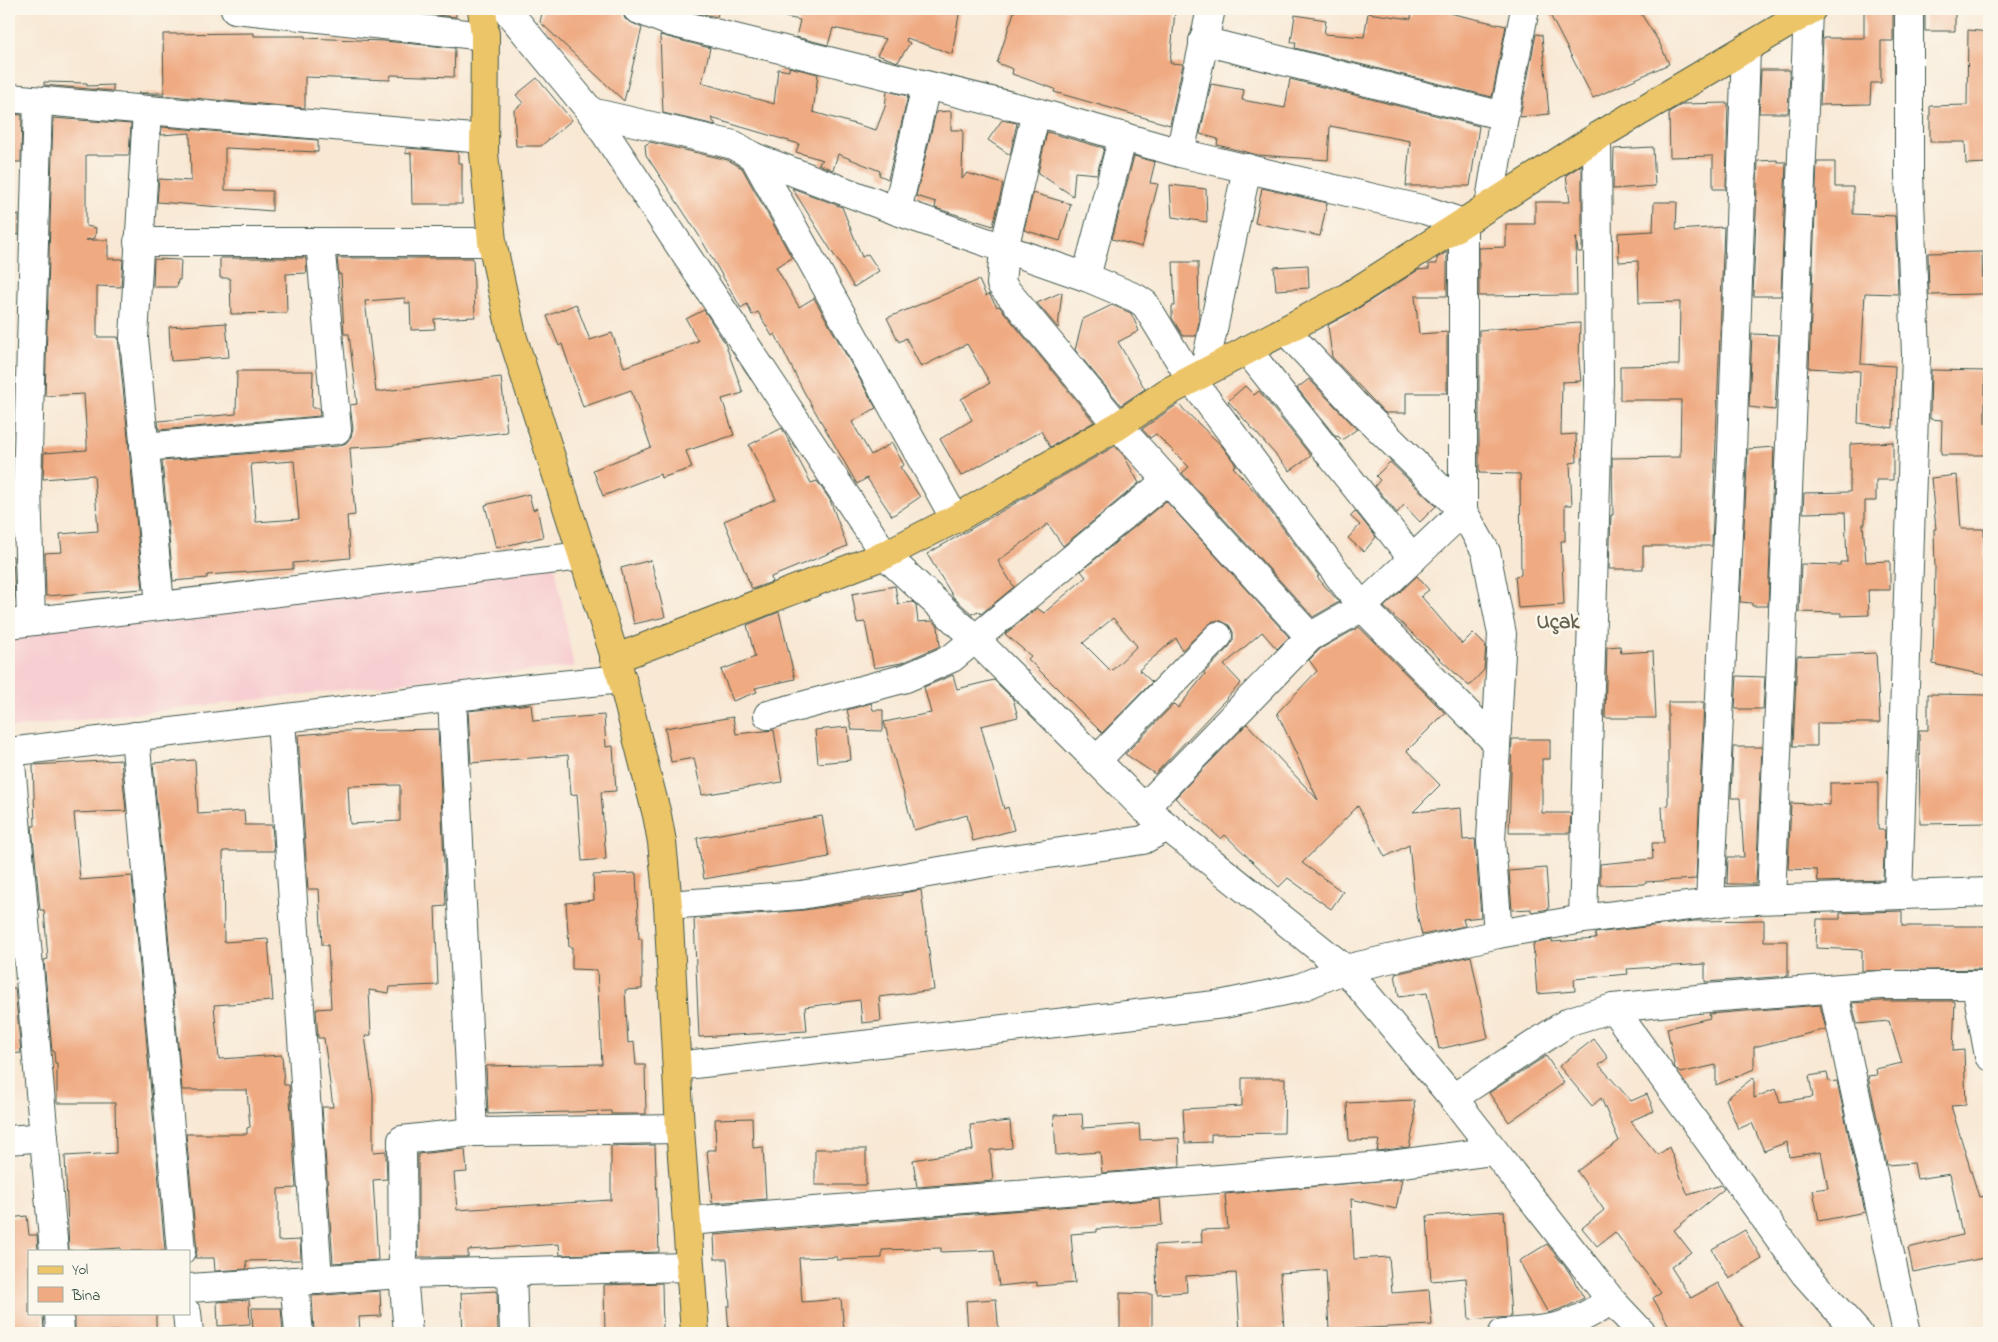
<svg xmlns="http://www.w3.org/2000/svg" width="1998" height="1342" font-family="'Indie Flower',sans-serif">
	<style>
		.built { fill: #f7cfd2 }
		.building { fill: #efaa82; fill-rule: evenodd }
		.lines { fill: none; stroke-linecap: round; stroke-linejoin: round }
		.minor-casing { stroke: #40574c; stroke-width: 30 }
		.major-casing { stroke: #40574c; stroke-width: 30 }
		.minor { stroke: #fff; stroke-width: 28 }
		.major { stroke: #edc569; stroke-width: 28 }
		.labels { text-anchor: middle; stroke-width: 5; stroke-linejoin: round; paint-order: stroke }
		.district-label { font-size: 21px; font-weight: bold; fill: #68634f; stroke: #fbf7ec }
	</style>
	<rect width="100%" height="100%" fill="#fbf7ec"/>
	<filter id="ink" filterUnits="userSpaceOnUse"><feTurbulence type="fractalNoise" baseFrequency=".02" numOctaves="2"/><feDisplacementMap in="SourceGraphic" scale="10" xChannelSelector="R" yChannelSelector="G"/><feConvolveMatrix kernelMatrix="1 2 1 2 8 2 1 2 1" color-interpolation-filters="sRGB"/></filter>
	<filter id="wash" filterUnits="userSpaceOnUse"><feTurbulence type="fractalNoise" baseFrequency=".0096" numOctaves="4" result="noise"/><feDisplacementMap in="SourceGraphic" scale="20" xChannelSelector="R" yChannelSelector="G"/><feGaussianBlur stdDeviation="1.12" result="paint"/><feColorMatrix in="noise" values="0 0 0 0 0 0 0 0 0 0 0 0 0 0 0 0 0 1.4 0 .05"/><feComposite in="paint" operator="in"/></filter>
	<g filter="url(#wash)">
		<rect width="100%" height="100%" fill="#f8e8d4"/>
		<!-- built -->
		<path class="built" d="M555,565l19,102 -122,10 -443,51v-94z"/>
		<g id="blocks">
			<!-- building -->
			<g class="building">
				<path d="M398,9l58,2v6l-58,-6z"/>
				<path d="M543,9h79l3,10 17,9 -18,73 -84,-79z"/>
				<path d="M690,9h29l-2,8 -28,-6z"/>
				<path d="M785,9h175l-8,45 -45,-16 -1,3 4,2 -12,19 -21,-7 9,-16 -53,-11 -5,17 -32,-8 4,-17 -15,-3z"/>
				<path d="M1015,9h134l26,2 -5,52 13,1 -13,61 -116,-33 1,-3 -43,-15 1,-5 -16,-6z"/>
				<path d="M1412,9h37v4l57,13 -14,71 -197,-49 1,-6h-5l4,-27 31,5 -2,14 40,3 4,-24 43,6z"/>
				<path d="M1547,9h91l21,33 10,22 -76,34z"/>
				<path d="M1864,9h29v32h-12v42h-10l-1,21 -50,1 3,-67h41z"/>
				<path d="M1925,10l30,1v20h-30z"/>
				<path d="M1968,30l21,2v131l-23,1 -1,-22h-35v-36l37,-1z"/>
				<path d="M254,33v3h51v2l79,3 71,7 -1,29 -63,-2 -1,5 -85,-3v31l-167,-15h26l-1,-59z"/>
				<path d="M1536,34l6,1 7,79 -29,3z"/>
				<path d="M660,35l50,13 -8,35 72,21 4,-35 11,2v-4l29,7 -5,38 63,18 9,-23 2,-16 21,5 -20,83 -9,-4 1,-4 -42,-17 -5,16 -15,-6 5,-4 -27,-8 3,-8 -88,-26 5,7 -53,-12z"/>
				<path d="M1761,70h29l-2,43h-29z"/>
				<path d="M537,78l35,42 -31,26h-25l-2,-36 9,-7 -7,-8z"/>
				<path d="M1290,79l189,47 -9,60h-64l4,-45 -21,-4 -59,-11 -2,34 -70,-5 -41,-10 1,-6 -18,-5 11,-50 33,6 -2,10 43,8z"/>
				<path d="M44,82l43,1v3l26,-1v6l-69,-6z"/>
				<path d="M1728,103l-2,86h-13v-33l-43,1 -1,-45 14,-8z"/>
				<path d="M951,111v19h12l-1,49 5,-6 36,11 -10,42 -58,-18 1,-6 -20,-6 20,-84z"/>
				<path d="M9,114l13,1 -1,47h-12z"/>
				<path d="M53,118l78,6 -2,31h-43v71l10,2 -1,10 -9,2h22v19h15l-2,28 -24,-1v51h21l25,252 -97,7 -1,-43 17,-1 -2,-18 38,-3 -4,-56 -51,4 1,-26 43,-3v-7l-3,-49 -39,2z"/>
				<path d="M1002,120l15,3 -7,32 -22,-15z"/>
				<path d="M162,127l156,13v12l-93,-4v42l47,1v20l-115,-9 2,-23 32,2 -1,-48 -29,2z"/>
				<path d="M1047,132l57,16 -7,26 -22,-2 -2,24 -35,-23z"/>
				<path d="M650,142l78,18 14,8 50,90 -16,9 23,40 15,-9 62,110 -24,14 19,33 21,-12 12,22 -4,2 20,30 -28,19 -25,-38 -10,6 -53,-92 -29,-58 -3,2 -14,-24 -6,3 -5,-11 -6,4 -43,-74 -52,-79 -1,-10z"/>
				<path d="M1653,147l2,39 -42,3 1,-40z"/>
				<path d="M406,148l52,4v11h4v41h-50l-1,-51 -5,1z"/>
				<path d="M1134,156l21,6 -5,21 8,1 -16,63 -30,-8z"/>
				<path d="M1777,160l1,2h8l-5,134h-28l5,-135z"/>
				<path d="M1817,162h18v25h18v27l42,2 3,78 -33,-1 -4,71 34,2 -2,62 -35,-5 2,-52 -51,-3z"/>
				<path d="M1582,165v87h-4l-2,-15 1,58 -98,1v-48l27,-1v-23h29v-22h35l-4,-27z"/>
				<path d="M1170,185l36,4 1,33 -35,-5z"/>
				<path d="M792,188l50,19 20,50 6,-3 11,17 -25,16z"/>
				<path d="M1262,188l65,15 -7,33 -65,-13z"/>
				<path d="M1033,193l38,11 -11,37 -36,-11z"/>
				<path d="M1654,202h23l-1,28 48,-3 -12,319h-69v23h-34l2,-54h2l-1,-57 68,-1 1,-57h-61v-34l59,-1 1,-63 -41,1 -1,-42 -19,1 -1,-29 35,-2z"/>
				<path d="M9,213l10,2v20l-10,-2z"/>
				<path d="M1447,252v44h-32l4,38 28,-2v61h-41v20h-21l-53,-56 -4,-32 26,-14 64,-41 11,-1v-5h8v-6z"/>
				<path d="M1982,252l1,42 -54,1 -1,-42z"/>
				<path d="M220,258h86l1,15 -21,1 1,39 -56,1 -1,-36h-10z"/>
				<path d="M337,258h136l2,59 -41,2 1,10 -24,1 -1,-27h-5v-5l-40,3 11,91 125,-15 6,55 -120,14 -37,2 5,67 -8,1 3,42 -57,5v6l-86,6v3l-34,3 -11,-120 176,-15 8,-3 5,-6 2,-8 -3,-24 7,-1 -8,-70h-5l-3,-60 -2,1zM294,461l5,58 -43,3 -5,-58z"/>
				<path d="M154,259l27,1 -1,20h-2l-1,7h-24z"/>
				<path d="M1173,262h25l1,60 -3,14h-13l-11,-18v-12h3z"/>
				<path d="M1308,265l1,23 -33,2 -2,-23z"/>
				<path d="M979,280l7,16 3,-2 8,13 2,-1 95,116 -44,25 -9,-16 -80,45 -21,-37 32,-19 -11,-21 29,-16 -23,-39 -46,23 -15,-29 -7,4 -12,-24z"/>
				<path d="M1062,292l-4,36 -21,-25z"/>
				<path d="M576,304l14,36 22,-7 12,34 74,-26 -12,-22 18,-9 21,33 18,50 -21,6 12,36 -48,16 6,17 -31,10 -1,-4 -57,22 -10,-26 58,-23 -20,-57 -48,17 -21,-63 -3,2 -12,-30z"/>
				<path d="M1112,305l19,8 8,18 -21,11 27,47 -24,16 -46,-55 8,-31z"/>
				<path d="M226,323l3,34 -58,4 -2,-34z"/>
				<path d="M1580,323l-1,38 2,20 -19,1 -1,53 15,-1 1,28 -7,1 2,42h-7v36h-4l3,64 -46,3 -3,-32 6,-1 -1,-101 -41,-1v-143z"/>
				<path d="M1752,334l27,1 -4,75 -26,-3z"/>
				<path d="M1931,370l54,1v52h3v32h-47l1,-35 -12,-1z"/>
				<path d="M237,371h76l-1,37h7l1,8 -161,14 -1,-9 78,-7z"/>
				<path d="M1309,379l48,50 -15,11 -4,-4 -2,1 -39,-49z"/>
				<path d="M1245,386l9,9 5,-4 52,65 -21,15 -62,-70z"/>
				<path d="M1178,404l44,42 14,19 -3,2 25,28 61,81 -2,1 22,25 -26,15 -131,-144 7,-6 -33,-33 -6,4 -8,-9z"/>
				<path d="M782,428l29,55 6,-2 13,19 17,46 -76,31 1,5 -20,7 -28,-68 52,-22 -27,-54z"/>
				<path d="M1893,442v38h-17v21h-11v23h-2l3,38 24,-1v29h-22l1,25 -28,1v-3l-42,-1 2,-48 39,1v-3h7l-2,-50 -42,1 1,-20 46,-1v-48z"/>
				<path d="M1115,446l9,10 15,27 -76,63 -15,-22 -50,37 16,26 -33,27 -3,-3 -6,3 -18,-16 -27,-44z"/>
				<path d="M1774,447l-6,159h-16v-3l-12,-1 8,-153z"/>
				<path d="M1390,462l46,44 -16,16 -16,-17 -7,8 -22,-27 5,-6 -4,-4z"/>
				<path d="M1957,475l4,54h23l2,124h3v23l-56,-12 2,-96 -1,-39h2l-5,-51z"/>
				<path d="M529,494l4,16 4,-2 6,29 -47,11 -11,-43z"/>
				<path d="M1166,501l123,136 -12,12 -15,-17 -38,33 17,18 -86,91 -30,-20 49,-50 4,4 27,-34 -1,-1 25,-26 4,-7v-8l-4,-7 -8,-4h-8l-31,29 -6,-12 -37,32 13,12 -50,51 -74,-74 3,-3 -26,-22 32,-26 7,5 42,-36 -5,-6zM1113,618l24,28 -26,25 -28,-28z"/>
				<path d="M1355,511l21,26 -12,15 -16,-14 12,-13 -10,-9z"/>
				<path d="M9,556h4l2,42 -6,1z"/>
				<path d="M651,560l14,57 -31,7 -13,-56z"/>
				<path d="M1417,576l12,14 -8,6 41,48 11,-11 13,13 -2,24 -15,16 -85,-79z"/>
				<path d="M895,586l3,18 15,-2 3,3 2,17 14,-1 6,5 2,20 -39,17 -27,5 -9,-46 -8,1 -5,-29z"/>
				<path d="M779,612l16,67 -40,9 2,4 -24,9 -12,-31 34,-13 -8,-32z"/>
				<path d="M1359,627l86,86 -38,38 33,34 -27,27 48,-4 2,32 12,-1 6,78 -18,2 2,7 -43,9 -6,-25 -7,-65 -24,12 -27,-51 -56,57 41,29 -12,17 -43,-31 -9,9 -54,-52 -4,4 -46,-41 72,-74 71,76 -41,-87 40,-42 -8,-11 11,-11z"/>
				<path d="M1620,646l1,7 32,-2 3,67h-51l2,-71z"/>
				<path d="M1876,653l4,70h-63v23h-24l4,-90z"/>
				<path d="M953,675l4,14 37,-9 19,19 5,18 -37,9 23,83 4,-2 6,23 -41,11 -6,-26 -53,15 -30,-108 47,-9 -7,-26z"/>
				<path d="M1737,676l28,1 -2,32h-28z"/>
				<path d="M1928,694l61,1v128l-69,1 -1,-94h9z"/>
				<path d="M1668,702h36l-8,177 -51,3v2l-45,1v-21l53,-5 -1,-16h12l-2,-36 6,-1z"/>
				<path d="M871,703l2,7h10v21l-31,-1 -5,-20z"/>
				<path d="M531,704l2,17 71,-6 2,32 7,-1 3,45 -15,1 5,67 -24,2 -5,-67 -6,1 -3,-40 -97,8 -3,-52z"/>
				<path d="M733,717l3,17 38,-4 8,52 -80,13 -8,-37 -23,4 -6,-34z"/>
				<path d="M848,727l3,33 -33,3 -3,-33z"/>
				<path d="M438,729l8,177 -11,1 3,78 -48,2 -1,6 -20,-3 2,45 -6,1 8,58v58l13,-1v3l1,25 -14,1 5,80 -45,3 -11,-156h11l-9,-69h-6l-2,-29 15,-1 -3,-63h-6l-3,-56h-11l-10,-154 45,-4zM400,785v36l-50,3 -2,-38z"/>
				<path d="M1512,739h38v20h-8v54h29l-1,20h-61z"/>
				<path d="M1733,747h29l-6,137h-29l1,-27h16l-4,-59h-9z"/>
				<path d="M121,760l5,51 -52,2 6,67 52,-4 33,375h-44v-3l-52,3 -4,-95 51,-3 -1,-50h-58v-40h-2l-1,-12h-2l-8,-91 4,-1 -4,-49h-4l-8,-84h3l-2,-61z"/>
				<path d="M195,760l3,54 46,-3 1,14h27l2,26h-51l1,91 44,-3 5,62 -59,4 5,54 63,-4 2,30h5l7,103 -18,1v52l22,-1 1,20 -55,1 1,8 -32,2 -1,-13h-19l2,-8 -11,-116h61v-6l3,-1 -3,-37h-65l-29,-327z"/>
				<path d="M1878,782v48h7l-2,50 -65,2 -1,-12 -29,-1 3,-66 39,2v-22z"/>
				<path d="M822,816l7,41 -125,22 -7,-41z"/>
				<path d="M1546,868l3,41 -18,3v-3l-19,1 -3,-39z"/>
				<path d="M636,873l3,66h3v50l-17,1 3,53 6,-1 2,23h9l1,49h-35v-3l-123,3 -2,-48 116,-2 -5,-94 -25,-1v-22h-3l-3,-44 28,-3 -1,-25z"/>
				<path d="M921,890l13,100 -55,7 2,24 -19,2 -2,-23 -55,7 2,24 -108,6 -5,-118 110,-9 98,-15v-2z"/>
				<path d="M1902,911v15h87v43l-127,2v-21l-46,-2 1,-29h23v-6z"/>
				<path d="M1764,920v21h24v35l-83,6v-18l-78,5 1,5 -54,5 1,12 -38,3 -4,-50 19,-4v2l44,-3 -1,-6 99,-12z"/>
				<path d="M1471,956l17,82 -49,11 -12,-56 -28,4 -4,-23z"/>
				<path d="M9,988h6l6,65 -12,1z"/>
				<path d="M1882,1001h73l-2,50 11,-1 2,55 -15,1 28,91 10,-2v62l-76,15 -5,-24 54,-13 -12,-61 -33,5 -3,-16 -27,2 -19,-89 9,-1 -1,-6 26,-6 -13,-42 -32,3 -5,-21z"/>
				<path d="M1820,1005l6,24 -72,18v22l-38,16v-20l-36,8 -5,-5 -8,-40 43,-10 -1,-4z"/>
				<path d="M1594,1039l14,19 -9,7 32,36 16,-7 7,17 -24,10 28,34 11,-8 19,48 33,-10 3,4 -50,41 17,22 -20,15 20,31 27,-15 28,50h-73l-20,-35 8,-5 -46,-61 -18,14 -15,-18 22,-18 -27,-39 42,-30 -18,-43 -9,8 -33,-40z"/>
				<path d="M1546,1056l18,27 -55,39 -20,-29z"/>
				<path d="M1827,1073l2,9 8,-1 28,131 -46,9 -6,-31 15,-2 -7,-36 -32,5 -2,-15 -23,9 -12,-28 -14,6 -12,-30 28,-22v21l21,-9 5,13 33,-5 -4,-21z"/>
				<path d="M1242,1078h43l-1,55 -73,1v8l-26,1 -2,-34 59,-3z"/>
				<path d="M1414,1100l1,20 -6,27 -32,4 2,-11 -30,1 -2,-38z"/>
				<path d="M1082,1114l1,14 56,-4 1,16 39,-2 1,28 -78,7 -2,-21 -44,3 -2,-40z"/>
				<path d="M752,1118l1,30 10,-1 3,52 -54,4 -5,-53h9l-1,-31z"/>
				<path d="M1010,1121l2,27 -22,2 3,31 -76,6 -4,-27 60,-10 -3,-25z"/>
				<path d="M655,1145l4,107 -99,3 -1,-11 -91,6v7h-50v-103l47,-5 2,23 -13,1 3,37 154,-10v-54z"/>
				<rect x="815" y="1149" width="51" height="36"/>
				<path d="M1402,1179l-6,30 -45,-10 3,60 35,-2 3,36 37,-3 3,35 -103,5 -3,-60 -46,3 4,56 -44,3 -4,-59 -50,3 1,16 -30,2 -2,-49 47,-3 -1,-12 27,-1 -3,-35z"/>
				<path d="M1160,1199l2,26 -65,4v3l-26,2 4,49 -38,3v-4l-38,4 -5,-36 -53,2v-4l-59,2v8l-45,2v-3l-38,1 3,44 39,-3 3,31 -38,3h-77l-2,-27h3l-3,-47h-12l-1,-24z"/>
				<path d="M1504,1211l7,106 -42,3 -3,-42 -35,3 -4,-65z"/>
				<path d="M27,1216l2,19h8l1,16h-9v62h14l1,20h-35v-115z"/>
				<path d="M1745,1230l17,29 -33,20 -17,-30z"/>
				<path d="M1547,1244l22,28 15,26 -18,9 -18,6 -29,-52z"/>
				<path d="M662,1283l1,50h-58l-1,-48z"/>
				<path d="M380,1291l1,25 -22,1 1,16h-46l-2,-37z"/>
				<path d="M497,1291l1,42h-35l-2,-40z"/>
				<path d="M1120,1293l32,1v39h-32z"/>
				<path d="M996,1299l3,34h-31l-2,-32z"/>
				<path d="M249,1300l1,24 -32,2 -1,-24z"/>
				<path d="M252,1308h29l2,25h-30z"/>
				<path d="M75,1313h81v16l-81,4z"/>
			</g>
		</g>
	</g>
	<g filter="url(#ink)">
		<use href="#blocks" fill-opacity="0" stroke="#40574c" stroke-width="1"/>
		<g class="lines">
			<defs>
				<g id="minor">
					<path d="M235,9l250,27"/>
					<path d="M506,9l85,103 294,443 90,84 169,169 201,161 108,129 158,202 31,33"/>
					<path d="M637,9l33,13 366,90 144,41 245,57 38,13v288l-101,96 -52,30 -166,171"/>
					<path d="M1203,41l301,75"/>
					<path d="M9,98l475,41"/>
					<path d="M147,110l-13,228 26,266"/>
					<path d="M591,112l143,33 20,12 143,54 189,66 50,21 9,6 46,75 171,228 134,135"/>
					<path d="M1036,112l-32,137 -3,35 117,142 192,211"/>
					<path d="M1180,153l31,-144"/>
					<path d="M754,157l201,362"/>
					<path d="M1489,206l15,-90 21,-107"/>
					<path d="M897,211l29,-125"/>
					<path d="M138,242h354"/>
					<path d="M1086,277l37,-141"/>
					<path d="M1286,331l70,75 107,105 23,41 16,82 -11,207 7,93"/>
					<path d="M1247,350l166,209"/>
					<path d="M1204,372l43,-204"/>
					<path d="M144,447l193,-17 -17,-188"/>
					<path d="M31,621l-4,-135 11,-385"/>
					<path d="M9,624l573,-68"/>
					<path d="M452,698l21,434"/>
					<path d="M768,715l138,-37 46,-20 215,-178"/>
					<path d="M281,720l37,560"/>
					<path d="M135,736l46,515"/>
					<path d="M9,752l521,-64 92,-9"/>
					<path d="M10,752l44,499"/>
					<path d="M1097,760l121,-124"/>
					<path d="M1898,895l18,-540 -7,-181v-165"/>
					<path d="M1771,899l37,-887"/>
					<path d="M1710,902l22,-451 14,-402"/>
					<path d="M668,905l133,-10 185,-32 157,-23 24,-13"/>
					<path d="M1583,919l16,-535 -2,-247"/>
					<path d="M1976,985l13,71"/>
					<path d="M1833,989l74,344"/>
					<path d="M1613,1008l192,266 53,59"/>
					<path d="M677,1066l547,-62 75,-16 46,-19 153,-35 85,-15 146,-18 260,-9"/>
					<path d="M1453,1098l117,-77 43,-13 94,-10 174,-13h108"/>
					<path d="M9,1140l35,-3"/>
					<path d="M687,1221l695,-55 111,-15"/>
					<path d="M512,1272l2,61"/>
					<path d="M294,1281l5,52"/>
					<path d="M189,1288l214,-14 287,-7"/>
					<path d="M59,1313l1,20"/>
					<path d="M187,1313l2,20"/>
					<path d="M408,1333l-5,-59 -1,-134 71,-8 207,-3"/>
					<path d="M1503,1333c49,-3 68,-5 108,-33"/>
				</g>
				<g id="major">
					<path d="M482,9l3,27 -1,117 8,89 20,93 110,344 35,136 5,27 6,63 12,224 15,204"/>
					<path d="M614,659l271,-104 70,-36 163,-93 48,-33 180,-95 251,-161 215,-128"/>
				</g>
			</defs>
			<!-- minor casing -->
			<use href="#minor" class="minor-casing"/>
			<!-- major casing -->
			<use href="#major" class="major-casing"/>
			<!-- minor -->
			<use href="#minor" class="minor"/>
			<!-- major -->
			<use href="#major" class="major"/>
		</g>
	</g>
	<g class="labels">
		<!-- district labels -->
		<g class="district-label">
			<text x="1558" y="628">Uçak</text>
		</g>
	</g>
	<!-- margin -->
	<rect width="1998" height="1342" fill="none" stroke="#fbf7ec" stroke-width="30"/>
	<!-- legend -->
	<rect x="28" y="1250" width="162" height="65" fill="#fbf7ec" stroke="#a3ada2"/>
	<rect x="38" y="1266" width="25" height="8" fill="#edc569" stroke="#a3ada2"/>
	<text x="72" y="1274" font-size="15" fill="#1f3d34">Yol</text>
	<rect x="38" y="1287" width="25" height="15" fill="#efaa82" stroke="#a3ada2"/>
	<text x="72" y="1300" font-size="15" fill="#1f3d34">Bina</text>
</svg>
